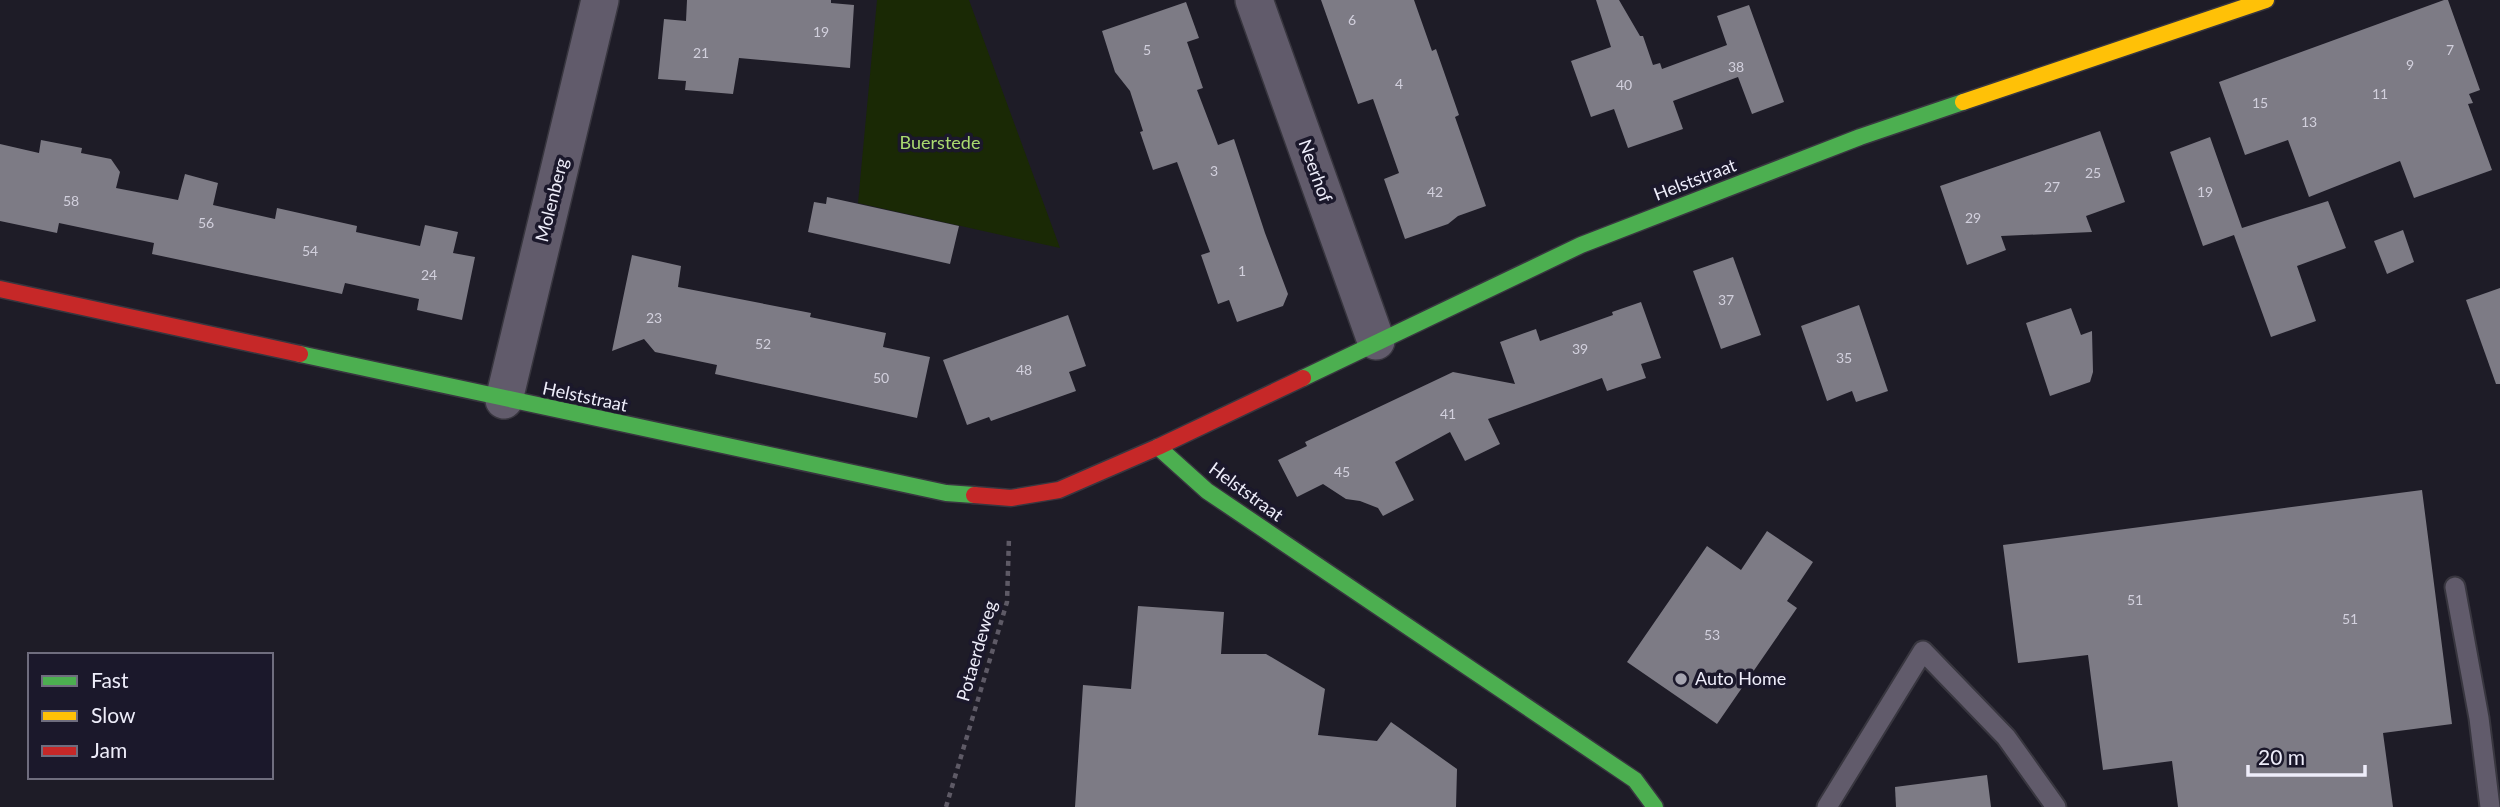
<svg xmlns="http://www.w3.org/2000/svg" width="2500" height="807" font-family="Lato,sans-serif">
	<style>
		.green { fill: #1a2905 }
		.building { fill: #7d7b85 }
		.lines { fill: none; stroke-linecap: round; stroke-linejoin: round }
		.lane-casing { stroke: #38363f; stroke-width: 23 }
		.street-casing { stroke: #38363f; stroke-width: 40 }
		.fast-casing { stroke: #38363f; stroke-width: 19 }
		.slow-casing { stroke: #38363f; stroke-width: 19 }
		.jam-casing { stroke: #38363f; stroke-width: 19 }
		.path { stroke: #5e5a66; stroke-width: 4.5; stroke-dasharray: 5 5; stroke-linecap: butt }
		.lane { stroke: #615b6b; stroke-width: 19 }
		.street { stroke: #615b6b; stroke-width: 37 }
		.fast { stroke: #4caf50; stroke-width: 16 }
		.slow { stroke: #ffc107; stroke-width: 16 }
		.jam { stroke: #c62828; stroke-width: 16 }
		.poi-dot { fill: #a5a4b0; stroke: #1b182b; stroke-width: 2.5 }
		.labels { text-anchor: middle; stroke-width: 7; stroke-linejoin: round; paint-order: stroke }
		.number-label { font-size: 14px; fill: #d2d0dd }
		.park-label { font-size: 18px; fill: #aada6f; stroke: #1b182b }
		.street-label { font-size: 18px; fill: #eeedfa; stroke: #1b182b }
		.poi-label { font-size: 18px; fill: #eeedfa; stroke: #1b182b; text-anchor: start }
	</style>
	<rect width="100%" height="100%" fill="#1e1c27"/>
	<!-- green -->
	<path class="green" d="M877,0h92l91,248 -202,-45z"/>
	<!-- building -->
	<g class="building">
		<path d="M687,0h144v3l23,2 -4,63 -111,-10 -6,36 -48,-4 1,-9 -28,-2 6,-60 22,2z"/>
		<path d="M1321,0h93l18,51 4,-2 23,66 -4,2 31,89 -28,10 -10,8 -43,15 -21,-60 15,-6 -26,-74 -15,5z"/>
		<path d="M1596,0h23l21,36h3l10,29 7,-2 2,6 65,-24 -10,-29 32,-11 35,97 -32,12 -14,-37 -65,24 10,28 -55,19 -14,-39 -23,8 -20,-56 40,-14z"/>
		<path d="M2444,0h4l32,90 -11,4 4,9 -5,1 24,66 -78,28 -14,-37 -91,36 -21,-57 -43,15 -26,-73z"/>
		<path d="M1186,2l13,36 -12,4 16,46 -6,2 21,55 16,-6 31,94 23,61 -5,12 -46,16 -8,-22 -11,4 -17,-49 9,-3 -33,-90 -24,8 -13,-38 3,-1 -13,-40 -15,-19 -13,-41z"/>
		<path d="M2100,131l25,71 -39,14 6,16 -91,4 5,14 -39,15 -27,-79z"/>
		<path d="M2210,137l32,91 86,-27 18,47 -49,18 19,55 -45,16 -37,-102 -31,11 -33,-94z"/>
		<path d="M41,140l41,8 -1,5 30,6 9,13 -4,16 62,12 7,-26 33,9 -5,22 62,14 2,-11 80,18 -1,6 64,14 5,-21 33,7 -5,21 22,4 -13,63 -45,-10 2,-11 -74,-16 -3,11 -190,-40 2,-11 -95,-20 -2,10 -57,-12v-77l39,9z"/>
		<path d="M827,197l132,29 -9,38 -142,-32 6,-30 12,2z"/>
		<path d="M2403,230l11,32 -27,12 -13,-33z"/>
		<path d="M632,255l49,11 -3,21 133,26 -1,4 76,16 -3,14 47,10 -13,61 -202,-44 2,-9 -62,-13 -11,-13 -32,12z"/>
		<path d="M1733,257l28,78 -40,14 -28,-78z"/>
		<path d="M2500,288v96h-4l-30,-84z"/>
		<path d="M1641,302l20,56 -20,6 5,14 -39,13 -5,-13 -114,41 12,25 -35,17 -15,-29 -55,30 19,38 -31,16 -5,-8 -18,-7 -14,-2 -23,-15 -26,13 -19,-37 29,-14 -2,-4 148,-70 62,12 -15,-42 36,-13 4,12 73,-26 -1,-3z"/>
		<path d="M1859,305l29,86 -32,11 -4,-11 -25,10 -26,-75z"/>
		<path d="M2071,308l10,27 11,-4 1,41 -3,10 -40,14 -24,-73z"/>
		<path d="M1068,315l18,51 -17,6 7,19 -85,30 -2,-4 -22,8 -24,-65z"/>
		<path d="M2422,490l30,234 -69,9 10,74h-215l-6,-46 -69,9 -15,-115 -70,8 -15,-118z"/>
		<path d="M1767,531l46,31 -26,39 10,7 -80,116 -90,-62 80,-116 34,24z"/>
		<path d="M1138,606l86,6 -3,42h45l59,35 -7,46 59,6 14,-19 66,47 -1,38h-381l8,-122 48,4z"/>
		<path d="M1987,775l4,32h-95l-1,-20z"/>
	</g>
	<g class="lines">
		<defs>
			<g id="lane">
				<path d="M2455,587l24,131 11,89"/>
				<path d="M1827,807l96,-156 83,86 50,70"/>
			</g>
			<g id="street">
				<path d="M1254,0l122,341"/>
				<path d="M504,400l96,-400"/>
			</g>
			<g id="fast">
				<path d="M300,354l646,139 28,2"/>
				<path d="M1303,378l278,-133 279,-108 103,-35"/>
				<path d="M1158,447l49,44 428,289 20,27"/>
			</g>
			<path id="slow" d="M1963,102l303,-102"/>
			<g id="jam">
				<path d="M0,289l300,65"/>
				<path d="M974,495l37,3 48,-8 99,-43 145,-69"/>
			</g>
		</defs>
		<!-- lane casing -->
		<use href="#lane" class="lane-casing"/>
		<!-- street casing -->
		<use href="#street" class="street-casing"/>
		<!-- fast casing -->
		<use href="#fast" class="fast-casing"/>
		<!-- slow casing -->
		<use href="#slow" class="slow-casing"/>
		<!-- jam casing -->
		<use href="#jam" class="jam-casing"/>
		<!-- path -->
		<path class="path" d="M946,807l61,-205 2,-65"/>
		<!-- lane -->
		<use href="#lane" class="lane"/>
		<!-- street -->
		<use href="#street" class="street"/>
		<!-- fast -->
		<use href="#fast" class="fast"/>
		<!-- slow -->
		<use href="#slow" class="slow"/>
		<!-- jam -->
		<use href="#jam" class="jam"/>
	</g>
	<!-- markers -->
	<circle class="poi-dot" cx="1681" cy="679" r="7"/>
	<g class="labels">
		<!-- number labels -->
		<g class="number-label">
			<text x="1352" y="25">6</text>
			<text x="821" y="37">19</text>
			<text x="1147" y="55">5</text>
			<text x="2450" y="55">7</text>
			<text x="701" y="58">21</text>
			<text x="2410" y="70">9</text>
			<text x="1736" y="72">38</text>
			<text x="1399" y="89">4</text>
			<text x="1624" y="90">40</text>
			<text x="2380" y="99">11</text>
			<text x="2260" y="108">15</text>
			<text x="2309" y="127">13</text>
			<text x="1214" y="176">3</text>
			<text x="2093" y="178">25</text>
			<text x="2052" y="192">27</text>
			<text x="1435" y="197">42</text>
			<text x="2205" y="197">19</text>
			<text x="71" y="206">58</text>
			<text x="1973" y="223">29</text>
			<text x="206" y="228">56</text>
			<text x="310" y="256">54</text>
			<text x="1242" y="276">1</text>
			<text x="429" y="280">24</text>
			<text x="1726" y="305">37</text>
			<text x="654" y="323">23</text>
			<text x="763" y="349">52</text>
			<text x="1580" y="354">39</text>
			<text x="1844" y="363">35</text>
			<text x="1024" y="375">48</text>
			<text x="881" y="383">50</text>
			<text x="1448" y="419">41</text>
			<text x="1342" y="477">45</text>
			<text x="2135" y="605">51</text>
			<text x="2350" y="624">51</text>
			<text x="1712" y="640">53</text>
		</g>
		<!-- park labels -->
		<g class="park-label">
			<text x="940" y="149">Buerstede</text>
		</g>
		<!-- street labels -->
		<g class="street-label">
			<text transform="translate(1315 171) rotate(70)" y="6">Neerhof</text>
			<text transform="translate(1695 180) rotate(-21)" y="6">Helststraat</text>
			<text transform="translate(552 200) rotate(-76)" y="6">Molenberg</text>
			<text transform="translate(585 397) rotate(12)" y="6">Helststraat</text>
			<text transform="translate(1246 492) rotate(36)" y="6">Helststraat</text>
			<text transform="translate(977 651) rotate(-74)" y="6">Potaerdeweg</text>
		</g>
		<!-- poi labels -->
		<g class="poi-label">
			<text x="1695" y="685">Auto Home</text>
		</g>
	</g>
	<!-- legend -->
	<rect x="28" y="653" width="245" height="126" fill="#1b182b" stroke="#6f6d7e" stroke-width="2"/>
	<rect x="42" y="676" width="35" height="10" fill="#4caf50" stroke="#6f6d7e" stroke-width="2"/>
	<text x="91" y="688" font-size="21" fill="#eeedfa">Fast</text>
	<rect x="42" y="711" width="35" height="10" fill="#ffc107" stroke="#6f6d7e" stroke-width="2"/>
	<text x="91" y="723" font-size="21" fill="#eeedfa">Slow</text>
	<rect x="42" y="746" width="35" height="10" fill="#c62828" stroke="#6f6d7e" stroke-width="2"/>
	<text x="91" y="758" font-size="21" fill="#eeedfa">Jam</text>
	<!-- scale -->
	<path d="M2248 765v10h117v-10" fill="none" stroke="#eeedfa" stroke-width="3.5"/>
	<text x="2258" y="765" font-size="21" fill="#eeedfa" stroke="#1b182b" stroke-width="5" paint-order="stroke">20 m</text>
</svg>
